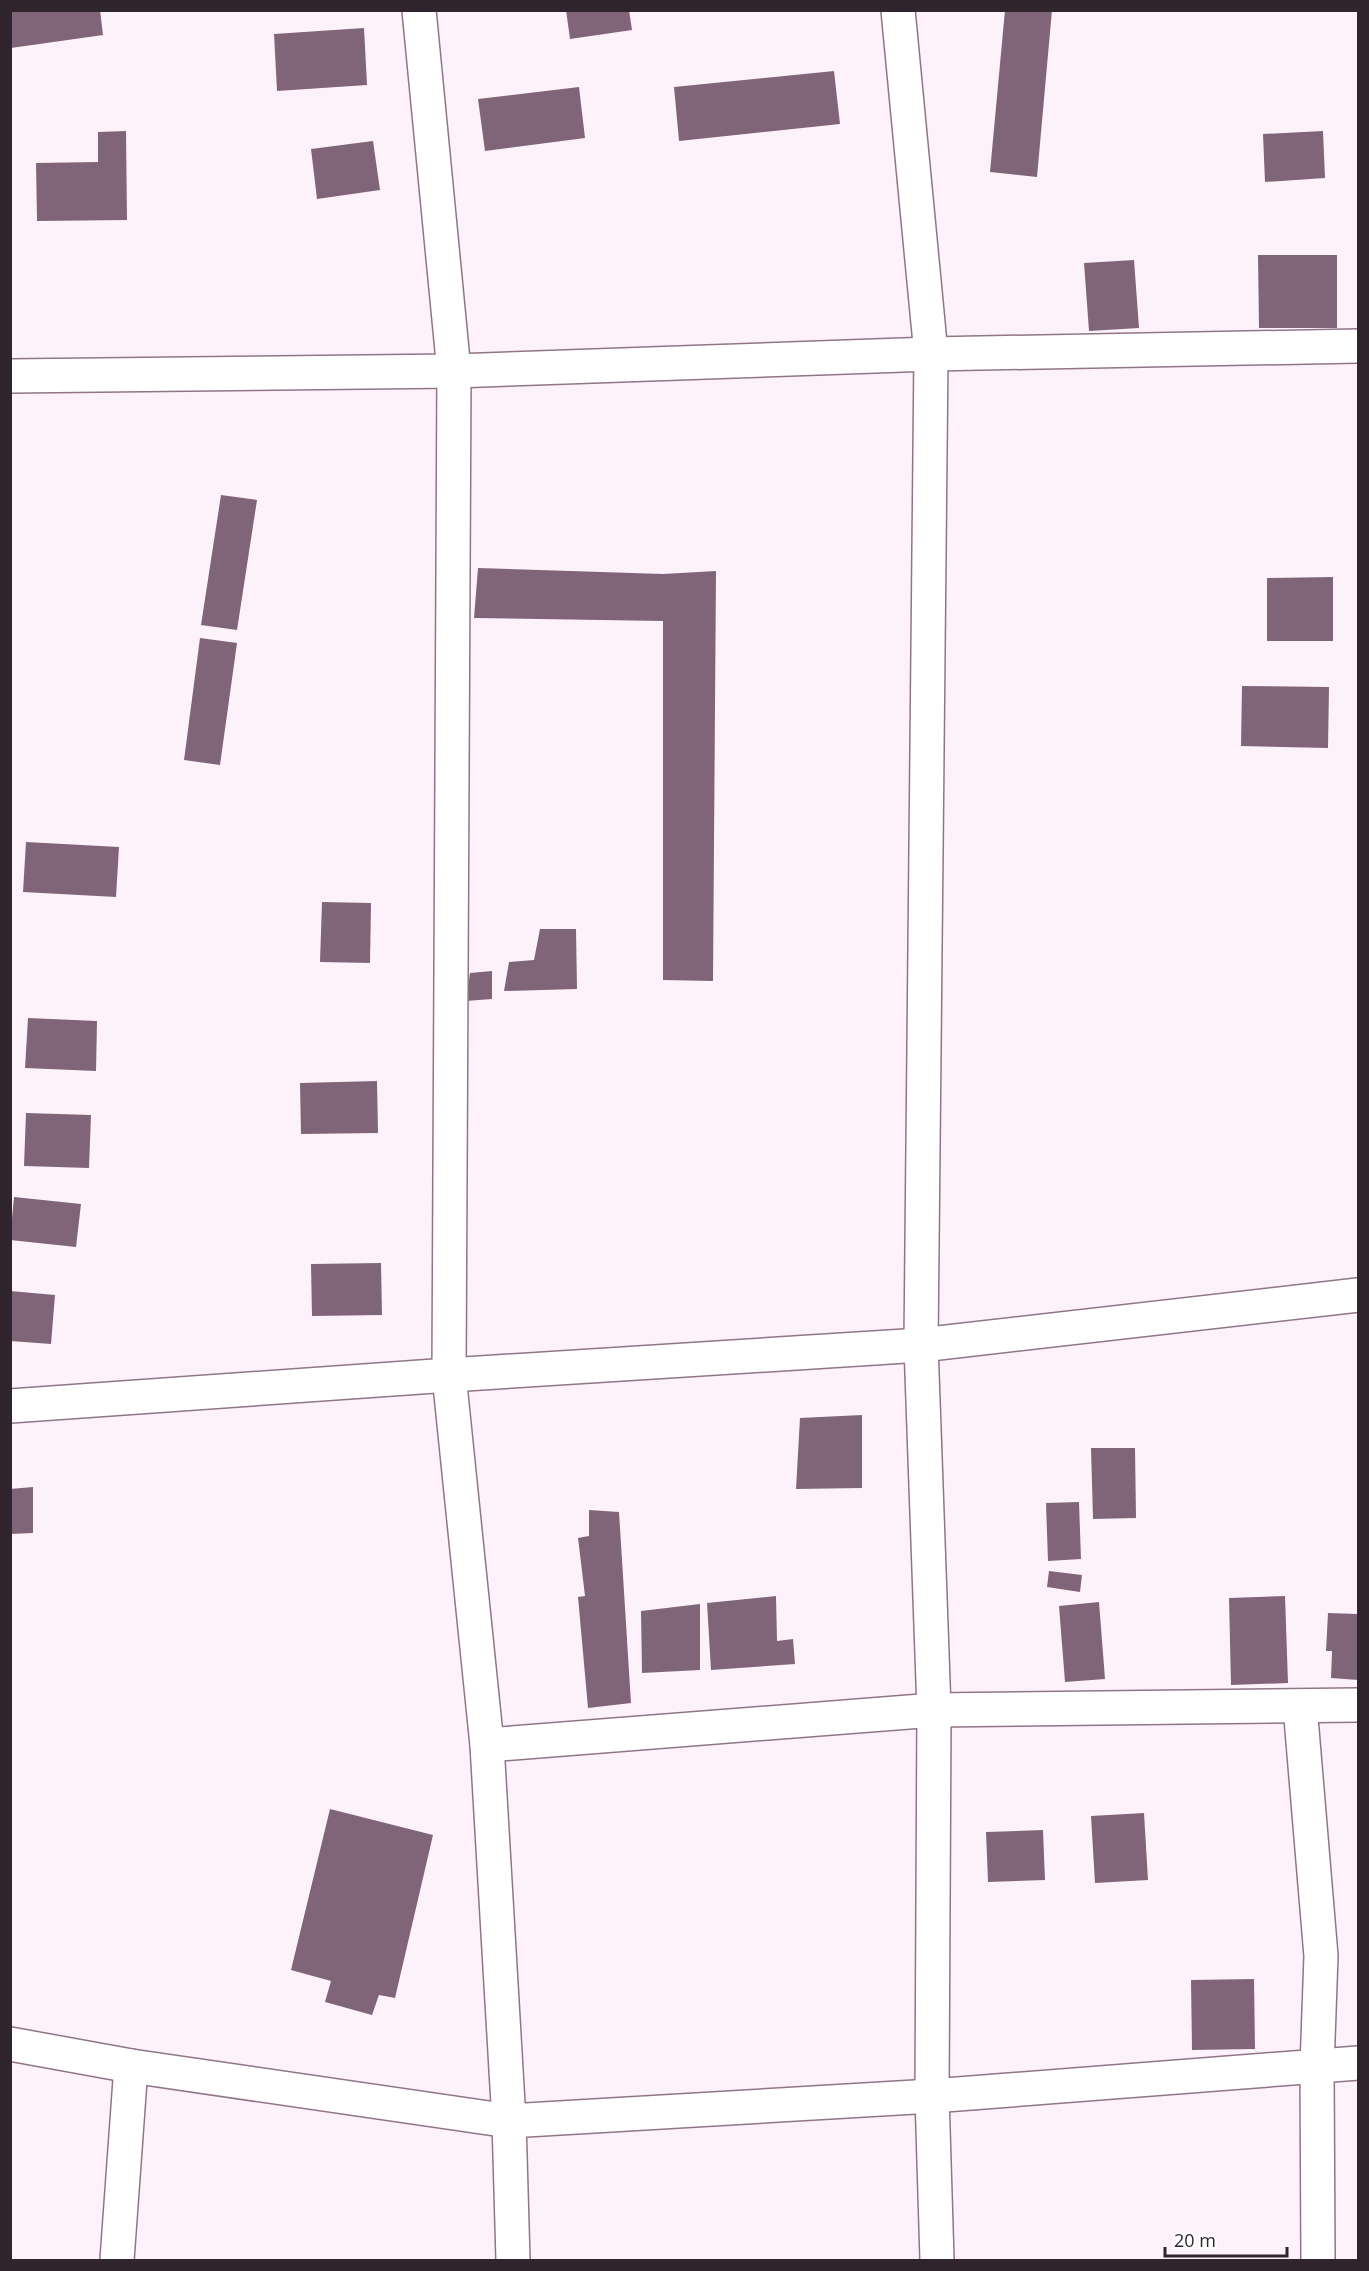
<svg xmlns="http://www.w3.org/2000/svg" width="1369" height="2271" font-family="'Open Sans',sans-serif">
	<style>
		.building { fill: #806578 }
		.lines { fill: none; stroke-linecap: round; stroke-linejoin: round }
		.minor-casing { stroke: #907588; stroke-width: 36 }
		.minor { stroke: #fff; stroke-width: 33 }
	</style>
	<rect width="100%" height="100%" fill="#fef2fa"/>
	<!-- building -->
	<g class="building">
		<path d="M10,10h90l3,25 -92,13z"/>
		<path d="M566,10h63l3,20 -62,9z"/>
		<path d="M1005,10h47l-15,167 -47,-5z"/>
		<path d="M364,28l3,57 -90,6 -3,-57z"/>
		<path d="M834,71l6,53 -161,17 -5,-54z"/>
		<path d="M579,87l6,51 -100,13 -7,-52z"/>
		<path d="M126,131l1,89 -90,1 -1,-58 62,-1v-30z"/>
		<path d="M1323,131l2,47 -60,4 -2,-48z"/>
		<path d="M373,141l7,49 -63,9 -6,-50z"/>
		<path d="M1258,255h79v73h-78z"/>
		<path d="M1134,260l5,68 -50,3 -5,-68z"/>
		<path d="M221,495l36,5 -20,130 -36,-5z"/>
		<path d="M478,568l185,6 53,-3 -3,410 -50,-1v-359l-189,-3z"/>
		<path d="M1333,577v64h-66v-63z"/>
		<path d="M200,638l37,5 -17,122 -36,-5z"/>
		<path d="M1242,686l87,1 -1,61 -87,-2z"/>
		<path d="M26,842l93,5 -3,50 -93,-5z"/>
		<path d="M322,902l49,1 -1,60 -50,-1z"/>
		<path d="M540,929h36l1,60 -73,2 5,-29 25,-2z"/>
		<path d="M492,971v28l-26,2 4,-28z"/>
		<path d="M28,1018l69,3 -1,50 -71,-3z"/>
		<path d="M377,1081l1,52 -77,1 -1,-51z"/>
		<path d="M26,1113l65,2 -2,53 -65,-2z"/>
		<path d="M14,1197l67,7 -5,43 -66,-7z"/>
		<path d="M381,1263l1,52 -70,1 -1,-52z"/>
		<path d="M10,1291l45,4 -4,49 -41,-3z"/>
		<path d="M862,1415v73l-66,1 4,-71z"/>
		<path d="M1091,1448h44l1,70 -43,1z"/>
		<path d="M33,1487v46l-23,1v-45z"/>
		<path d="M1079,1502l2,57 -33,2 -2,-58z"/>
		<path d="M589,1510l30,2 12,191 -43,5 -10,-111 7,-1 -7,-58 11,-2z"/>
		<path d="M1049,1571l33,4 -2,17 -33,-5z"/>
		<path d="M776,1596l1,45 16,-2 2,25 -84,6 -4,-67z"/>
		<path d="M1285,1596l3,87 -57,2 -2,-87z"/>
		<path d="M1099,1602l6,77 -40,3 -6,-76z"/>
		<path d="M700,1604v66l-58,3 -1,-62z"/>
		<path d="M1328,1613l30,1v66l-27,-2 1,-27h-6z"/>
		<path d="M330,1809l103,26 -38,163 -16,-3 -7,20 -47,-13 6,-21 -40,-11z"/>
		<path d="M1144,1813l4,67 -53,3 -4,-67z"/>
		<path d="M1043,1830l2,50 -57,2 -2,-50z"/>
		<path d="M1254,1979l1,70 -63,1 -1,-70z"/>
	</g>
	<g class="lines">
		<defs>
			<g id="minor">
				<path d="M419,10l35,361 -5,1004 38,370 22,376 4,139"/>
				<path d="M898,10l33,344 -10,991 13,365 -2,386 5,164"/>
				<path d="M10,376l444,-5 477,-17 427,-8"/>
				<path d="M10,1406l439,-31 472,-30 437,-50"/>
				<path d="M1300,1706l21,250 -4,111 1,193"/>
				<path d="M487,1745l447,-35 424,-5"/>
				<path d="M10,2044l121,22 378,55 423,-25 426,-33"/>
				<path d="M117,2260l14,-194"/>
			</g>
		</defs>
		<!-- minor casing -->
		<use href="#minor" class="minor-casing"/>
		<!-- minor -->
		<use href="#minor" class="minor"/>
	</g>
	<!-- border -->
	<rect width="1369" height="2271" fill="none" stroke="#30252d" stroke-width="24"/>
	<!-- scale -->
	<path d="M1165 2247v9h122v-9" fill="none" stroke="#30252d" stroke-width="3"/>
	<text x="1174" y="2247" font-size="18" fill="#30252d" stroke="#ffffff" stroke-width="4.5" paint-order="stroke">20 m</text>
</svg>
